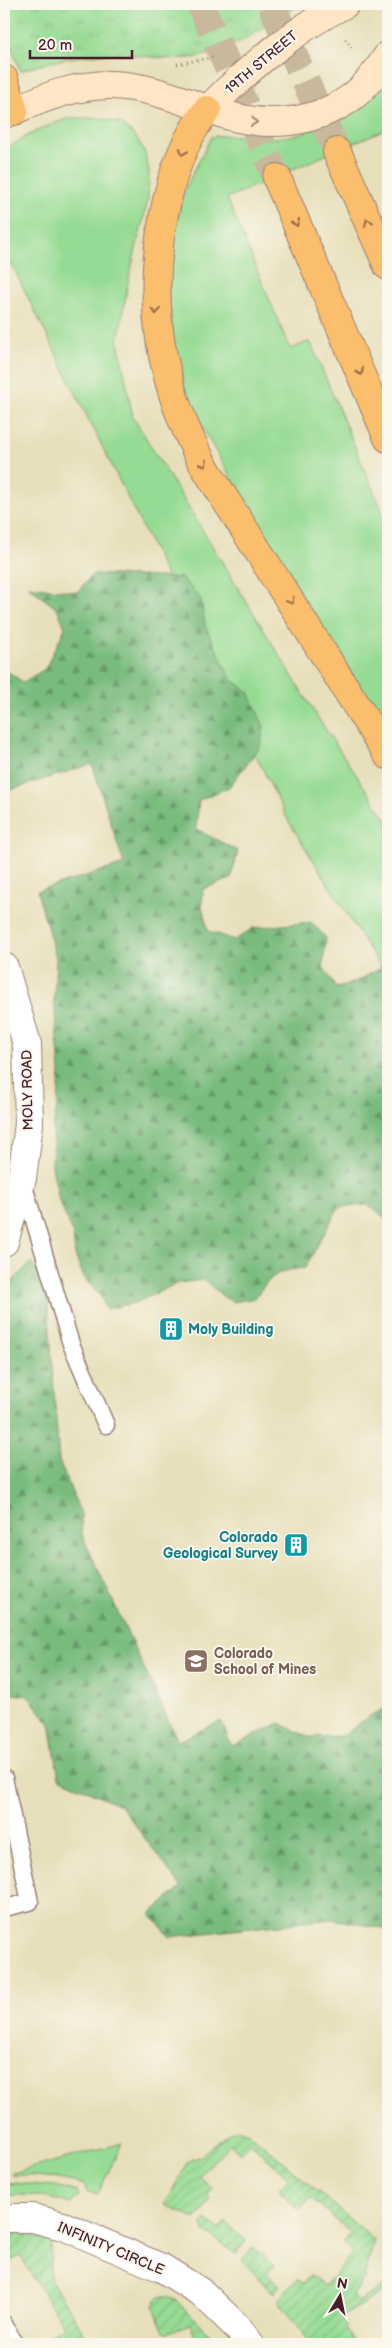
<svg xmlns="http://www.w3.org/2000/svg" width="392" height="2348" font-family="'Balsamiq Sans',sans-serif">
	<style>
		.grass { fill: #96db93; stroke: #707d5f }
		.forest { fill: url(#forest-firs); stroke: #616d54 }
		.park { fill: url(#park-tufts); stroke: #707d5f }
		.garden { fill: url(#garden-furrows); stroke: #707d5f }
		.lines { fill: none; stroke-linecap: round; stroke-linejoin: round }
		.highway-tunnel { stroke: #c8b99d; stroke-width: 28; stroke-dasharray: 28 14; stroke-linecap: butt }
		.lane-casing { stroke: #987f72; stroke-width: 19 }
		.street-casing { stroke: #987f72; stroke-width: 30 }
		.secondary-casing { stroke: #987f72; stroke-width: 30 }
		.highway-casing { stroke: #987f72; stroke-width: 30 }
		.path { stroke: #987f72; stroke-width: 3; stroke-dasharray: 1 4; stroke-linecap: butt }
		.lane { stroke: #fff; stroke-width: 16 }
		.street { stroke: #fff; stroke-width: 28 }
		.secondary { stroke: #fde5c5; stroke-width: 28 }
		.highway { stroke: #fabe6d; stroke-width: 28 }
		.oneway { stroke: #a48278 }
		.oneway2 { stroke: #996749 }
		.labels { text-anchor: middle; stroke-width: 4; stroke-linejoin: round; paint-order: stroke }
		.street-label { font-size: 14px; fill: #4a1f2b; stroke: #fbf7ec }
		.culture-label { font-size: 14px; font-weight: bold; fill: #0d838f; stroke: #fbf7ec; text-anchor: start }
		.education-label { font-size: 14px; font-weight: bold; fill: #785e54; stroke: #fbf7ec; text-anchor: start }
	</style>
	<defs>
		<pattern id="forest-firs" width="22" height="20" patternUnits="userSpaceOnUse" patternTransform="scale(1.25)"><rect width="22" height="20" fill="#78bb7d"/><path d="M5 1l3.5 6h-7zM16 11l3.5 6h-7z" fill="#649767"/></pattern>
		<pattern id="park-tufts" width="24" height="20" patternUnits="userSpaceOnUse" patternTransform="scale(1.25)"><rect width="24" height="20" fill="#96db93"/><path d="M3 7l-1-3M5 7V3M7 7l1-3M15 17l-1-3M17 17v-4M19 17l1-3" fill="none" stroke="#83bc7f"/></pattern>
		<pattern id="garden-furrows" width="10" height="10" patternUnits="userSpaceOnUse" patternTransform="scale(1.25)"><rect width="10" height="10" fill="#96db93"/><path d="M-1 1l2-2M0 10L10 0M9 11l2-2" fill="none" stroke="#83bc7f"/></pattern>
	</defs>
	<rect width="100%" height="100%" fill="#fbf7ec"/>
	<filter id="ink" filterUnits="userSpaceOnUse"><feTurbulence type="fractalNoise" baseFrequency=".02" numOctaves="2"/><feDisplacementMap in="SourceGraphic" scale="10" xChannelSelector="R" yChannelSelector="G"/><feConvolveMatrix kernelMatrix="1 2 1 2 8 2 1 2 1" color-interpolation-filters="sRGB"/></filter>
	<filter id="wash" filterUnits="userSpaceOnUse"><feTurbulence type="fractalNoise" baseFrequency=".0096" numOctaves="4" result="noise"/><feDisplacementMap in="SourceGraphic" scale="20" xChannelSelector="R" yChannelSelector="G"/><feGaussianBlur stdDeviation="1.12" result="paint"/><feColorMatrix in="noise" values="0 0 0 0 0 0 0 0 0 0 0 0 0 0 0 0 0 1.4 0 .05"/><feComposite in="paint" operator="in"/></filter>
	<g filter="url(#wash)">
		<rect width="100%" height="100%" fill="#e7dfba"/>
		<!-- grass -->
		<g class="grass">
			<path d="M383,82l5,3v43l-161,70 63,151 20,-8 78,184v208l-128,-205 -52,-90 -30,-64 -11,-88 6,-48 10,-45 28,-56c18,-4 39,1 57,1 49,0 80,-28 115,-56z"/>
			<path d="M70,118h29l22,5 15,14 8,13 5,21 -1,29 -19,77 -11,64 15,76 185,301 70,104v157l-99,-157 -282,-567 -3,1v-105c20,-15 42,-26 66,-33z"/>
			<path d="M122,2143l-24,51 -11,-2 -3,-7c-25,-7 -46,-10 -72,-10v-2z"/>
			<path d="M15,2183l41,3 21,6 2,4 -8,8c-22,-7 -44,-11 -67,-8v-11z"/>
		</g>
		<!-- forest -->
		<g class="forest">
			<path d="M93,574l89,4 19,21 4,27 26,53 18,13 15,35 -4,20 -31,40 -30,13 -3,29 42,22 -7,28 -28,10 -1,17 6,25 27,9 18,-12 58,-6 15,16 -3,29 13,21c20,-4 33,-15 52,-23v255l-20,-15 -29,2 -34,61c-30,3 -33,7 -50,30l-21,4 -9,-4 -21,-18 -26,3 -43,20 -29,6 -6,-13 -16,-18 -9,-23 -2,-20 -14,-34 -7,-34 1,-39 5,-27 2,-29 -6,-72 2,-42 -19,-67 87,-27 -32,-100 -88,28v-123l19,13 22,-13 20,-41 -7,-18 -30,-24 49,6z"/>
			<path d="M31,1262l16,26 12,173 22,53 1,21 96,206 43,-20 11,25 48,-23 28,14 35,-1 25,-19 20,-10v222l-56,-10 -162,18 -20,-23 31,-27 -61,-82 -61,-27 -9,-54 -22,-28 -24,-3v-389l8,-22z"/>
		</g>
		<!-- park -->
		<path class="park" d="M4,4h296c-34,21 -69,50 -111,54 -27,3 -53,-5 -80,-4 -31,1 -60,8 -89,17l-16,-46z"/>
		<!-- garden -->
		<g class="garden">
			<path d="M237,2129l12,4 10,8 115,99 -10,39 -11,16 5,7 30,-19v5l-46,29 5,8 -2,2 10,17h-45l-32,-44 20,-22 5,5 8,-8 14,11 28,-34 -10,-9 8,-10 -40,-35 -11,12 -22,-19 11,-13 -39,-35 -9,10 -11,-9 -31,32 14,12 -6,8 4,4 -16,19 -30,-14 22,-43 14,-6 28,-23z"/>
			<path d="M206,2219l13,11 6,-8 21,19 -10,13 -32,-23 -2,-6z"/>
			<path d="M22,2234l29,6c2,14 -4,26 0,40l29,46 8,18h-53l29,-18 -44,-70 -16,9v-28z"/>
			<path d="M253,2247l21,18 -7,9 13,11 -7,9 -31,-34z"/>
			<path d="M160,2297h7l9,3 43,44h-20l-9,-20 -23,9 -3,-1 -10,-24 2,-8z"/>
		</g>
	</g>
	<g filter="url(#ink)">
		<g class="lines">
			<!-- highway-tunnel -->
			<g class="highway-tunnel">
				<path d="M200,4l77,174"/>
				<path d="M271,4l66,148"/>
			</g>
			<defs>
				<g id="lane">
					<path d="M23,1183l48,161 35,81"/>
					<path d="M4,1778l26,124 -26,6"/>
					<path d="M4,2324l10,19"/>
				</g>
				<g id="street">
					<path d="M4,967l23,77 2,80 -7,54 -18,64"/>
					<path d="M4,2218h29l33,9 96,41 40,25 34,33 14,18"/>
				</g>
				<g id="secondary">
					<path d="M207,110c42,-42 85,-79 138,-106"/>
					<path d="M4,114c35,-14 70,-30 109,-29 73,3 120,53 197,32 39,-11 56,-29 78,-62"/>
				</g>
				<g id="highway">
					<path d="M4,79l10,32"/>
					<path d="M207,110c-24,30 -36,67 -43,104 -18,90 -4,171 40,252l184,289"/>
					<path d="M337,152l51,114"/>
					<path d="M277,178l111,260"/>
				</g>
			</defs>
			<!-- lane casing -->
			<use href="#lane" class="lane-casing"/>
			<!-- street casing -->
			<use href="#street" class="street-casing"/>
			<!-- secondary casing -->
			<use href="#secondary" class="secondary-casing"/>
			<!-- highway casing -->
			<use href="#highway" class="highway-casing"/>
			<!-- path -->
			<g class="path">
				<path d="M345,39l9,11"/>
				<path d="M177,64l38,-7"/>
			</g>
			<!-- lane -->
			<use href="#lane" class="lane"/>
			<!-- street -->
			<use href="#street" class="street"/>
			<!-- secondary -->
			<use href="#secondary" class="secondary"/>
			<!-- highway -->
			<use href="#highway" class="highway"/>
		</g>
		<!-- one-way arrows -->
		<defs><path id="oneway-chevron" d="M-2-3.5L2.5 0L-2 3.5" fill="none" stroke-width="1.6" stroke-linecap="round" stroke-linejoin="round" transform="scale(1.25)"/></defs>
		<use class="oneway" href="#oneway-chevron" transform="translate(254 122) rotate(7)"/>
		<g class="oneway2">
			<use href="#oneway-chevron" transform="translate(183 152) rotate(113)"/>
			<use href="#oneway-chevron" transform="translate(368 222) rotate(-114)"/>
			<use href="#oneway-chevron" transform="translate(296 223) rotate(67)"/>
			<use href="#oneway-chevron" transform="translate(156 311) rotate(87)"/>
			<use href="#oneway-chevron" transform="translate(360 372) rotate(67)"/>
			<use href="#oneway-chevron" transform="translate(204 464) rotate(60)"/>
			<use href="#oneway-chevron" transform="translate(291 601) rotate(57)"/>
		</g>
	</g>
	<!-- icons -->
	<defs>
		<symbol id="building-square" viewBox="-11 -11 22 22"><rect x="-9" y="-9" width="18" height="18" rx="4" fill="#0f9aa8" stroke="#fbf7ec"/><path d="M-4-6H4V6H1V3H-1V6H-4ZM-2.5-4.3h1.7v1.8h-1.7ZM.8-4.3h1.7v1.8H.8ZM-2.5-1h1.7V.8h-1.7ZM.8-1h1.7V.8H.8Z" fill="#fff"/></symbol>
		<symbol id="university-square" viewBox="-11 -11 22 22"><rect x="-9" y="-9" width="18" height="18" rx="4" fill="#8d6e63" stroke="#fbf7ec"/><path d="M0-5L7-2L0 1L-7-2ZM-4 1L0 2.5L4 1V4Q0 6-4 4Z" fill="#fff"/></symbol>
	</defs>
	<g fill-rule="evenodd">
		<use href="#building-square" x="157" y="1315" width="28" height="28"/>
		<use href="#building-square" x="282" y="1531" width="28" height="28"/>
		<use href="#university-square" x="182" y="1647" width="28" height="28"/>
	</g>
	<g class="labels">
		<!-- street labels -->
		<g class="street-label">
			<text transform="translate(261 62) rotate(-40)" y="5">19TH STREET</text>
			<text transform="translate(27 1090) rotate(-91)" y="5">MOLY ROAD</text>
			<text transform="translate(111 2248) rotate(23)" y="5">INFINITY CIRCLE</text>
		</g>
		<!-- culture labels -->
		<g class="culture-label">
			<text x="188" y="1334">Moly Building</text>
			<text x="278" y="1542" text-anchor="end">Colorado<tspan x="278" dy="16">Geological Survey</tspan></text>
		</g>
		<!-- education labels -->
		<g class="education-label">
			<text x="214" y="1658">Colorado<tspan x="214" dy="16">School of Mines</tspan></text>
		</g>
	</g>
	<!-- margin -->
	<rect width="392" height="2348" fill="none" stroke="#fbf7ec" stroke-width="20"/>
	<!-- north arrow -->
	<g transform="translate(340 2296) rotate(10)" stroke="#fbf7ec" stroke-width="4" paint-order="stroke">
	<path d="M0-4L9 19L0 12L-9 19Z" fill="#4a1f2b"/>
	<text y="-8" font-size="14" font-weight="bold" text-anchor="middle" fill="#4a1f2b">N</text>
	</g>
	<!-- scale -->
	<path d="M30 50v8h102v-8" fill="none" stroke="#4a1f2b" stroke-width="2.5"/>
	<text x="38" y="50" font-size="15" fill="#4a1f2b" stroke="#fbf7ec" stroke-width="4" paint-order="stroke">20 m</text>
</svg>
